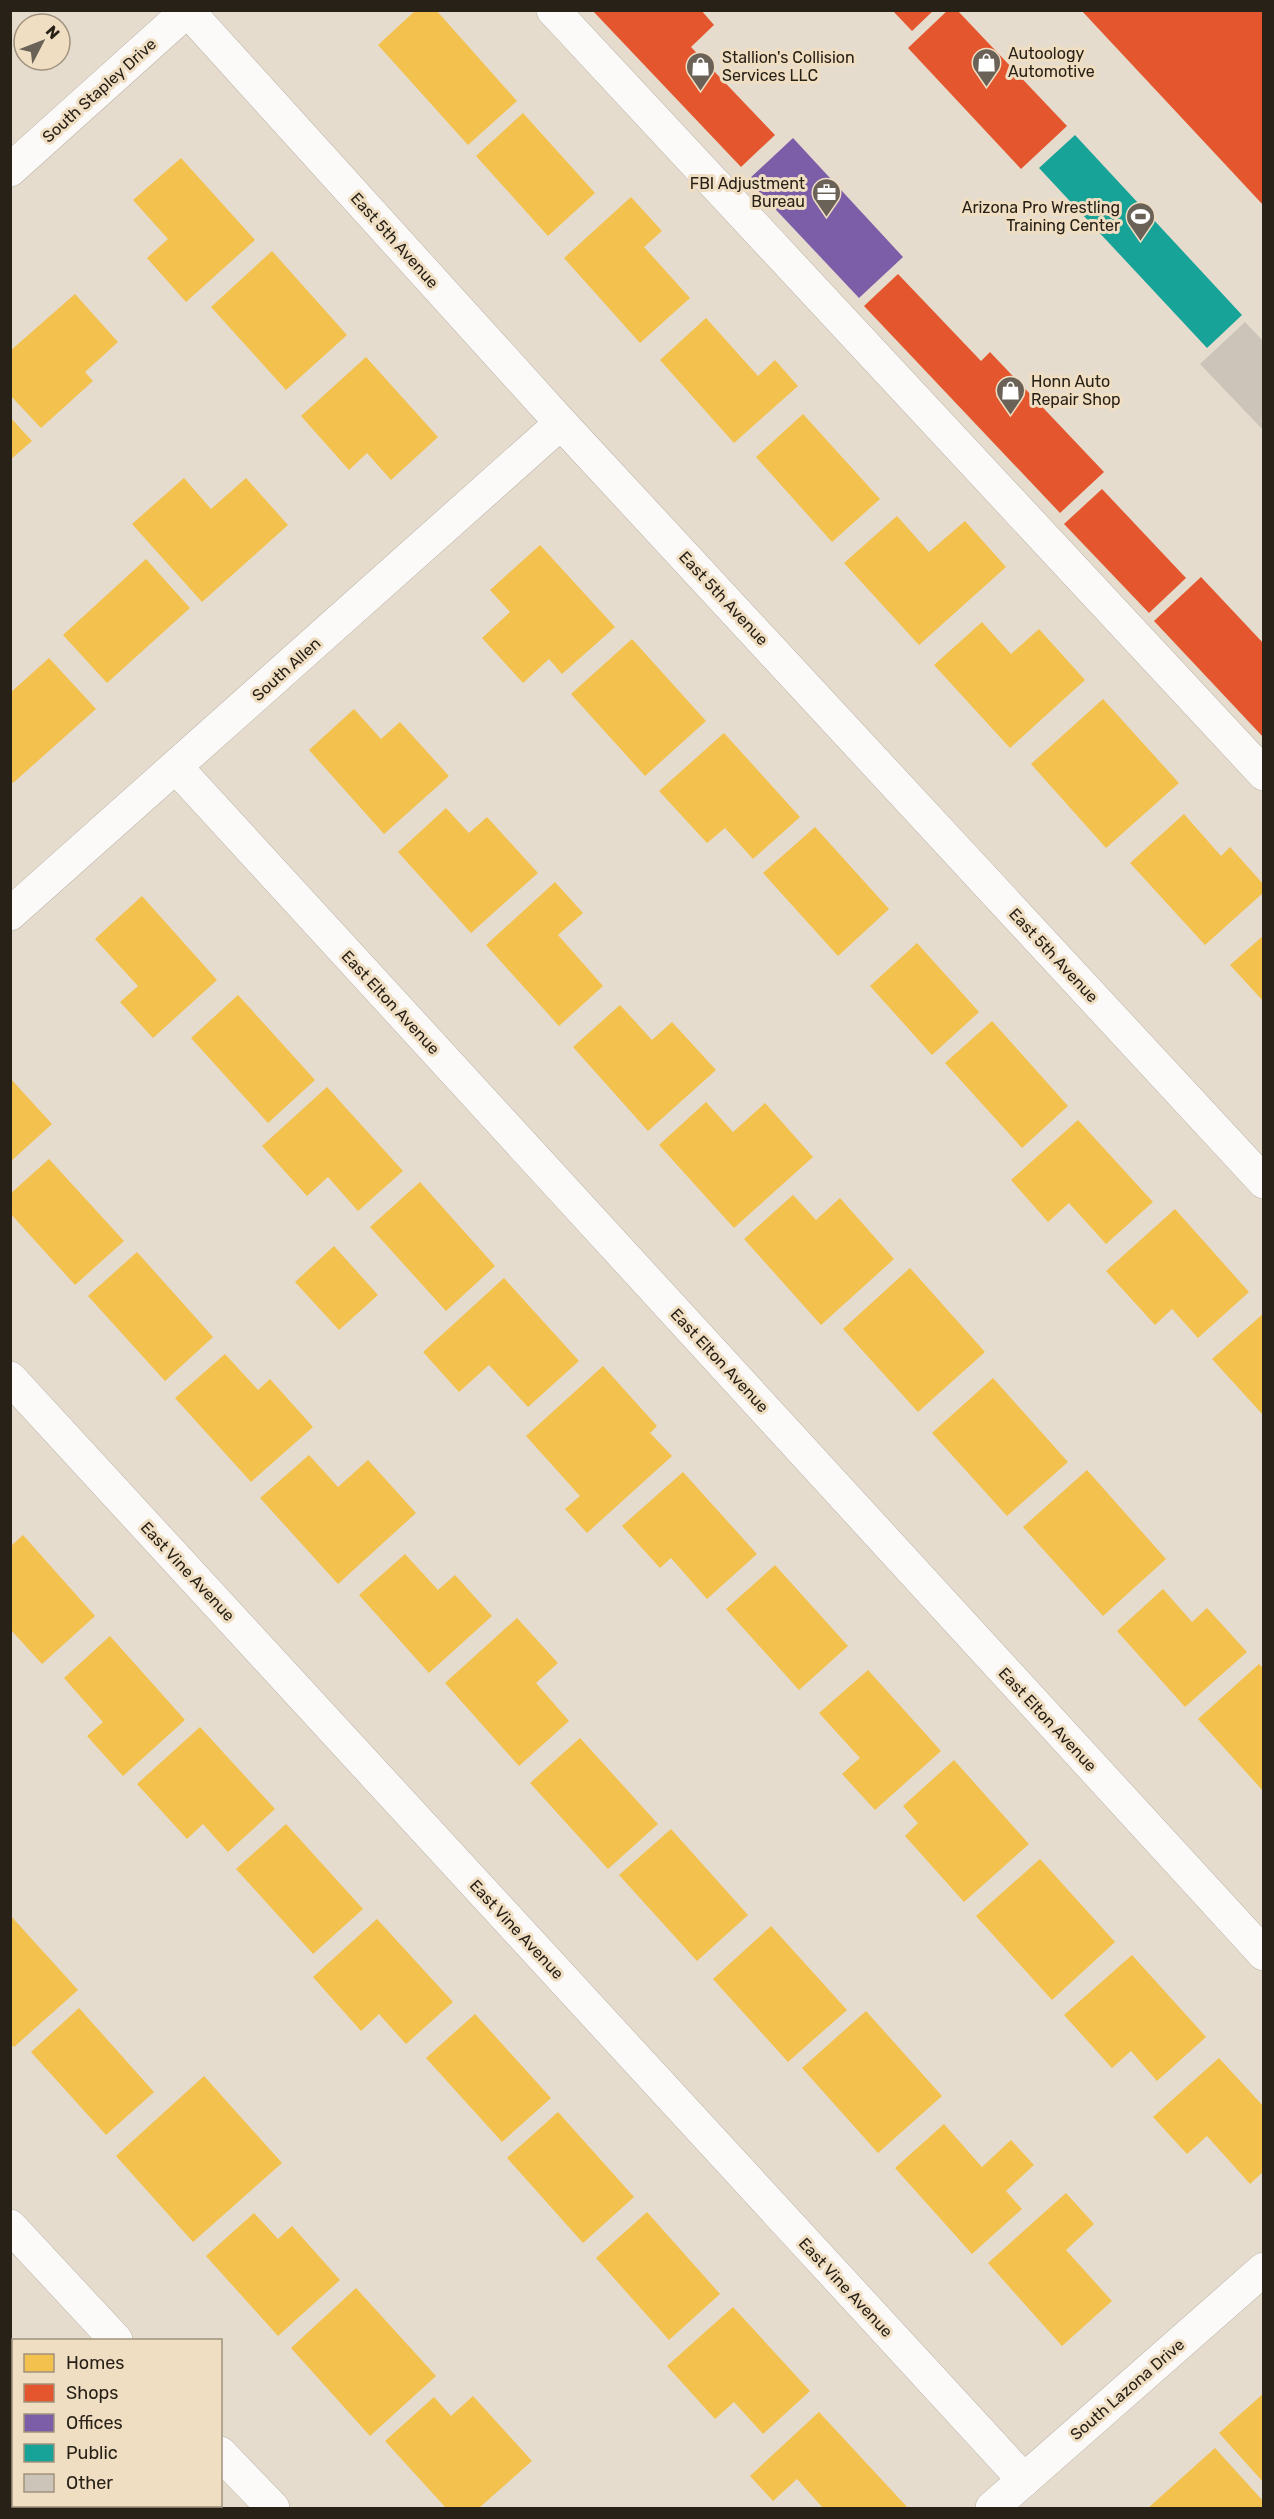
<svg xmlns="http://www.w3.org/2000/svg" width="1274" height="2519" font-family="Rubik,sans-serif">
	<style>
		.homes { fill: #f2c14e }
		.shops { fill: #e4572e }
		.offices { fill: #7b5ea7 }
		.public { fill: #17a398 }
		.building { fill: #ccc4b9 }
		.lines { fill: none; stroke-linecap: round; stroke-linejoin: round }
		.minor-casing { stroke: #bab2a7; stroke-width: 34 }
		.major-casing { stroke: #bab2a7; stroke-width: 34 }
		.minor { stroke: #fbfaf8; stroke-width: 33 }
		.major { stroke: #fbfaf8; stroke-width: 33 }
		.labels { text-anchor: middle; stroke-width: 6; stroke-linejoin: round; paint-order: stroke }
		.poi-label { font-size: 16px; fill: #282117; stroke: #f0dec3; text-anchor: start }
		.street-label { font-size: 16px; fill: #282117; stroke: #f0dec3 }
	</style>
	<rect width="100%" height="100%" fill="#e6dcce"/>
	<!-- homes -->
	<g class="homes">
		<path d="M416,10h20l81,91 -49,44 -90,-100z"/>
		<path d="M523,113l72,80 -47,43 -72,-80z"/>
		<path d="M181,158l74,82 -69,62 -39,-44 21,-19 -35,-39z"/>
		<path d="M631,197l31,34 -18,16 46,51 -50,45 -76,-85z"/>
		<path d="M272,251l75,84 -61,55 -75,-83z"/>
		<path d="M75,294l43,48 -33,30 8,9 -52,47 -31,-33v-44z"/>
		<path d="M706,318l52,58 17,-16 23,26 -64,57 -74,-83z"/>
		<path d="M366,357l72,80 -47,43 -24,-27 -18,17 -48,-54z"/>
		<path d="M803,414l77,85 -48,43 -76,-85z"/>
		<path d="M10,417l22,24 -22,19z"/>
		<path d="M184,478l27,31 35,-31 42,47 -86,77 -70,-78z"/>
		<path d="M897,516l32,36 36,-31 41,46 -87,78 -75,-82z"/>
		<path d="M540,545l75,82 -53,47 -13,-15 -26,24 -41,-45 28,-26 -20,-22z"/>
		<path d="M146,559l44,49 -83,75 -44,-48z"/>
		<path d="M982,622l29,32 28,-25 46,51 -75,68 -76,-83z"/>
		<path d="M632,639l74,82 -61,55 -74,-82z"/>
		<path d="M49,658l47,51 -83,74 -3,-3v-87z"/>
		<path d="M1103,699l76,84 -73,65 -75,-84z"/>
		<path d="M354,709l27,30 19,-17 49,54 -65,58 -75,-84z"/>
		<path d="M724,733l76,84 -47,42 -28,-31 -18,15 -48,-52z"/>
		<path d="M446,808l23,25 18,-16 51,56 -67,60 -73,-81z"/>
		<path d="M1184,814l37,42 9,-9 34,38v7l-59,53 -75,-82z"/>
		<path d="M815,827l74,82 -51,47 -75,-83z"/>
		<path d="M555,882l28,31 -25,22 45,51 -44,40 -73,-81z"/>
		<path d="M142,896l75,84 -64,58 -33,-36 18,-16 -43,-47z"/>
		<path d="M1264,935v67l-34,-37z"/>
		<path d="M917,943l62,69 -47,43 -62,-69z"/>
		<path d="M238,995l77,85 -47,43 -77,-85z"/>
		<path d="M620,1005l32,35 20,-18 44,48 -68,61 -75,-84z"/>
		<path d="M992,1021l76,85 -46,42 -77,-85z"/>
		<path d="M10,1078l42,46 -42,38z"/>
		<path d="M327,1087l76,84 -45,40 -30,-34 -21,19 -45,-50z"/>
		<path d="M706,1102l27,30 32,-29 48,54 -79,71 -75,-83z"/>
		<path d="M1078,1120l75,82 -47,42 -37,-41 -21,19 -37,-42z"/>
		<path d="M49,1159l75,82 -49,44 -65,-72v-19z"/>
		<path d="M420,1182l75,84 -49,45 -76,-84z"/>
		<path d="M793,1195l23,25 24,-22 54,61 -73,66 -77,-86z"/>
		<path d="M1175,1209l74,83 -51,46 -26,-29 -17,16 -49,-54z"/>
		<path d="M334,1246l44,49 -39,35 -44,-48z"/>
		<path d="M137,1252l76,85 -48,44 -77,-85z"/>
		<path d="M910,1268l75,84 -67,60 -75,-83z"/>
		<path d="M504,1278l75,83 -51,46 -39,-42 -30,27 -36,-40z"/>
		<path d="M1264,1313v103l-52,-57z"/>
		<path d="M225,1354l33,36 12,-11 43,48 -62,55 -76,-84z"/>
		<path d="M603,1366l54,60 -7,7 22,23 -85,77 -22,-24 15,-13 -54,-60z"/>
		<path d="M993,1378l75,84 -61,54 -75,-83z"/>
		<path d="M309,1455l29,32 30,-27 48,53 -78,71 -78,-86z"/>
		<path d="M1087,1470l79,89 -63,57 -80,-89z"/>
		<path d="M683,1472l74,82 -50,45 -36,-41 -11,10 -38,-42z"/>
		<path d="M23,1535l72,81 -53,48 -32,-35v-82z"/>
		<path d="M405,1554l33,36 17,-15 37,41 -63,57 -70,-78z"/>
		<path d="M775,1565l73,81 -49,44 -73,-81z"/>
		<path d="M1163,1589l29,33 15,-14 40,44 -62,55 -68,-76z"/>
		<path d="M517,1618l41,45 -22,20 33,38 -50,45 -74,-83z"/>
		<path d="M110,1636l75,84 -62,56 -36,-40 16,-14 -39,-44z"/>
		<path d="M1259,1664l5,5v123l-66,-73z"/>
		<path d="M868,1670l73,81 -66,59 -33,-36 18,-16 -41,-45z"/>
		<path d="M200,1727l75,82 -47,43 -25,-28 -16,15 -50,-55z"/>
		<path d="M580,1738l78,86 -50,45 -78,-86z"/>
		<path d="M954,1760l75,84 -65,58 -59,-66 13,-13 -15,-17z"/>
		<path d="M286,1824l77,85 -50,45 -77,-85z"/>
		<path d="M671,1829l77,86 -51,46 -78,-86z"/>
		<path d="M1040,1859l75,83 -63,58 -76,-84z"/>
		<path d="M10,1915l68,75 -64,57 -4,-3z"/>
		<path d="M377,1919l76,83 -47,42 -27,-30 -18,17 -48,-54z"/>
		<path d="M771,1926l76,84 -59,52 -75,-83z"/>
		<path d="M1132,1955l74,82 -49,44 -26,-30 -19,17 -48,-53z"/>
		<path d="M79,2008l75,84 -48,43 -75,-83z"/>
		<path d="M866,2011l76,85 -64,57 -76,-85z"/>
		<path d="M475,2014l76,84 -49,44 -76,-84z"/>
		<path d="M1219,2058l45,49v64l-14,13 -43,-48 -20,18 -34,-37z"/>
		<path d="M204,2076l78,87 -89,79 -77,-86z"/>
		<path d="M558,2112l76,85 -51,46 -76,-85z"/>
		<path d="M944,2124l38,43 29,-27 23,25 -28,26 16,18 -50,45 -77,-86z"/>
		<path d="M1066,2193l28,31 -28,26 46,51 -50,45 -74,-83z"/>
		<path d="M647,2212l73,82 -51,46 -73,-82z"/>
		<path d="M254,2213l24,26 14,-13 48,54 -62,56 -72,-80z"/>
		<path d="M356,2288l80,88 -66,60 -79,-88z"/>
		<path d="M733,2307l77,84 -47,43 -29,-32 -19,17 -48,-53z"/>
		<path d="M1264,2393v90l-45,-50z"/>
		<path d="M473,2396l59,65 -53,47h-33l-61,-67 49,-44 17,19z"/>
		<path d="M819,2412l89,96h-85l-26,-29 -24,22 -23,-25z"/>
		<path d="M1215,2448l49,54v6h-116z"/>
	</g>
	<!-- shops -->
	<g class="shops">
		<path d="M592,10h109l13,15 -23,22 84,88 -34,32z"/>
		<path d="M892,10h42l-22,21z"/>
		<path d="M948,10h9l110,116 -46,43 -113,-121z"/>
		<path d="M1081,10h183v196z"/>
		<path d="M898,274l83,87 9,-9 114,120 -44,41 -196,-207z"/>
		<path d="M1102,489l84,89 -37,35 -85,-89z"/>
		<path d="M1201,577l63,67v94l-110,-117z"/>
	</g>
	<!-- offices -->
	<path class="offices" d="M793,138l110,119 -44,41 -111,-118z"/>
	<!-- public -->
	<path class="public" d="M1075,135l167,180 -35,33 -168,-180z"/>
	<!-- building -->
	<path class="building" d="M1245,322l19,20v89l-64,-67z"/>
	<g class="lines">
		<defs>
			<g id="minor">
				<path d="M553,10l711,764"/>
				<path d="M188,11l373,412 703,759"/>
				<path d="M176,767l1088,1187"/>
				<path d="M10,914l551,-491"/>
				<path d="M10,1378l1014,1102"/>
				<path d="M10,2226l106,114"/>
				<path d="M220,2453l53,55"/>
				<path d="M992,2508l272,-239"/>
			</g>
			<path id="major" d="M10,170l178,-160"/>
		</defs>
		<!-- minor casing -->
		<use href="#minor" class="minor-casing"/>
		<!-- major casing -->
		<use href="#major" class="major-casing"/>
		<!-- minor -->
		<use href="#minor" class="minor"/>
		<!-- major -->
		<use href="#major" class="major"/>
	</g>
	<!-- icons -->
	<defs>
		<symbol id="shop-pin" viewBox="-11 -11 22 30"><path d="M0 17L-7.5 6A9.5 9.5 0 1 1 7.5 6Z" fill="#6a6257" stroke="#f0dec3"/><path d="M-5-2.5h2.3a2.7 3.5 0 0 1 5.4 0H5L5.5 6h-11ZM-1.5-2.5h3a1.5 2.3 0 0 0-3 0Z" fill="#fff"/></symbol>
		<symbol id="office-pin" viewBox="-11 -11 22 30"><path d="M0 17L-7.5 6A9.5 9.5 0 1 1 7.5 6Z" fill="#6a6257" stroke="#f0dec3"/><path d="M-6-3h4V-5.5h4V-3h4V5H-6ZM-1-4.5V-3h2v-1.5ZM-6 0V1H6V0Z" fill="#fff"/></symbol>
		<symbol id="stadium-pin" viewBox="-11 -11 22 30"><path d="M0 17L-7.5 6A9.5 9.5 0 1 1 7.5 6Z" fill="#6a6257" stroke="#f0dec3"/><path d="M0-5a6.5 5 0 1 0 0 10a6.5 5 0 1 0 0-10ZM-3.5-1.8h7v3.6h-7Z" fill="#fff"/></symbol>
	</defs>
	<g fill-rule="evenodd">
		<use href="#shop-pin" x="970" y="46" width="33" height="45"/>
		<use href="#shop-pin" x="684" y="50" width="33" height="45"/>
		<use href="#office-pin" x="810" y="176" width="33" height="45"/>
		<use href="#stadium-pin" x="1124" y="200" width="33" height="45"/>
		<use href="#shop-pin" x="994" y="374" width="33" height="45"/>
	</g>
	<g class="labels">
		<!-- poi labels -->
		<g class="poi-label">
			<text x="1008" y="59">Autoology<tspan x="1008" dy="18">Automotive</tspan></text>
			<text x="722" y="63">Stallion's Collision<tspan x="722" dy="18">Services LLC</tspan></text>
			<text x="805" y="189" text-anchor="end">FBI Adjustment<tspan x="805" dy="18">Bureau</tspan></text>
			<text x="1120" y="213" text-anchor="end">Arizona Pro Wrestling<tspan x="1120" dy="18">Training Center</tspan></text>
			<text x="1031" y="387">Honn Auto<tspan x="1031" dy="18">Repair Shop</tspan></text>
		</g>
		<!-- street labels -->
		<g class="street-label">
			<text transform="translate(99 90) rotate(-42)" y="6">South Stapley Drive</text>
			<text transform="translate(395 240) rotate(48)" y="6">East 5th Avenue</text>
			<text transform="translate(724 598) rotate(47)" y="6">East 5th Avenue</text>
			<text transform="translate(286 669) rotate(-42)" y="6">South Allen</text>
			<text transform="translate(1054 955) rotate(47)" y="6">East 5th Avenue</text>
			<text transform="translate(391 1002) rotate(47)" y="6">East Elton Avenue</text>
			<text transform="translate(720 1360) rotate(47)" y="6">East Elton Avenue</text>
			<text transform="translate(188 1571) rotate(47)" y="6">East Vine Avenue</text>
			<text transform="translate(1048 1719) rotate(47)" y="6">East Elton Avenue</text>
			<text transform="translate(517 1929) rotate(47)" y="6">East Vine Avenue</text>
			<text transform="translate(846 2287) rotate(47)" y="6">East Vine Avenue</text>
			<text transform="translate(1127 2389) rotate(-41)" y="6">South Lazona Drive</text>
		</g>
	</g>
	<!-- border -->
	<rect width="1274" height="2519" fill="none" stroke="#282117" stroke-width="24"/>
	<!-- legend -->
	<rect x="12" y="2339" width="210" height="168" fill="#f0dec3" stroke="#a0927e" stroke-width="1.5"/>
	<rect x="24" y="2354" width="30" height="18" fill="#f2c14e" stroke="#a0927e" stroke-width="1.5"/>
	<text x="66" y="2369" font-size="18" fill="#282117">Homes</text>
	<rect x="24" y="2384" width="30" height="18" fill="#e4572e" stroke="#a0927e" stroke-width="1.5"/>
	<text x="66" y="2399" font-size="18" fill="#282117">Shops</text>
	<rect x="24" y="2414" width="30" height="18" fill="#7b5ea7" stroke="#a0927e" stroke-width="1.5"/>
	<text x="66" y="2429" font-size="18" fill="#282117">Offices</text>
	<rect x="24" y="2444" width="30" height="18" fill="#17a398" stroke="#a0927e" stroke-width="1.5"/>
	<text x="66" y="2459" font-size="18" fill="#282117">Public</text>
	<rect x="24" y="2474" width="30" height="18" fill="#ccc4b9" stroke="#a0927e" stroke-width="1.5"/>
	<text x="66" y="2489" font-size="18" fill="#282117">Other</text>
	<!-- north arrow -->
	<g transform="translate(42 42) rotate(48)"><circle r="28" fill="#f0dec3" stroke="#a0927e" stroke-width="1.5"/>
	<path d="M0-4.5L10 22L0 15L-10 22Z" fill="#6a6257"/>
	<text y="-9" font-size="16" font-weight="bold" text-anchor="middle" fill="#282117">N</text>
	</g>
</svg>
